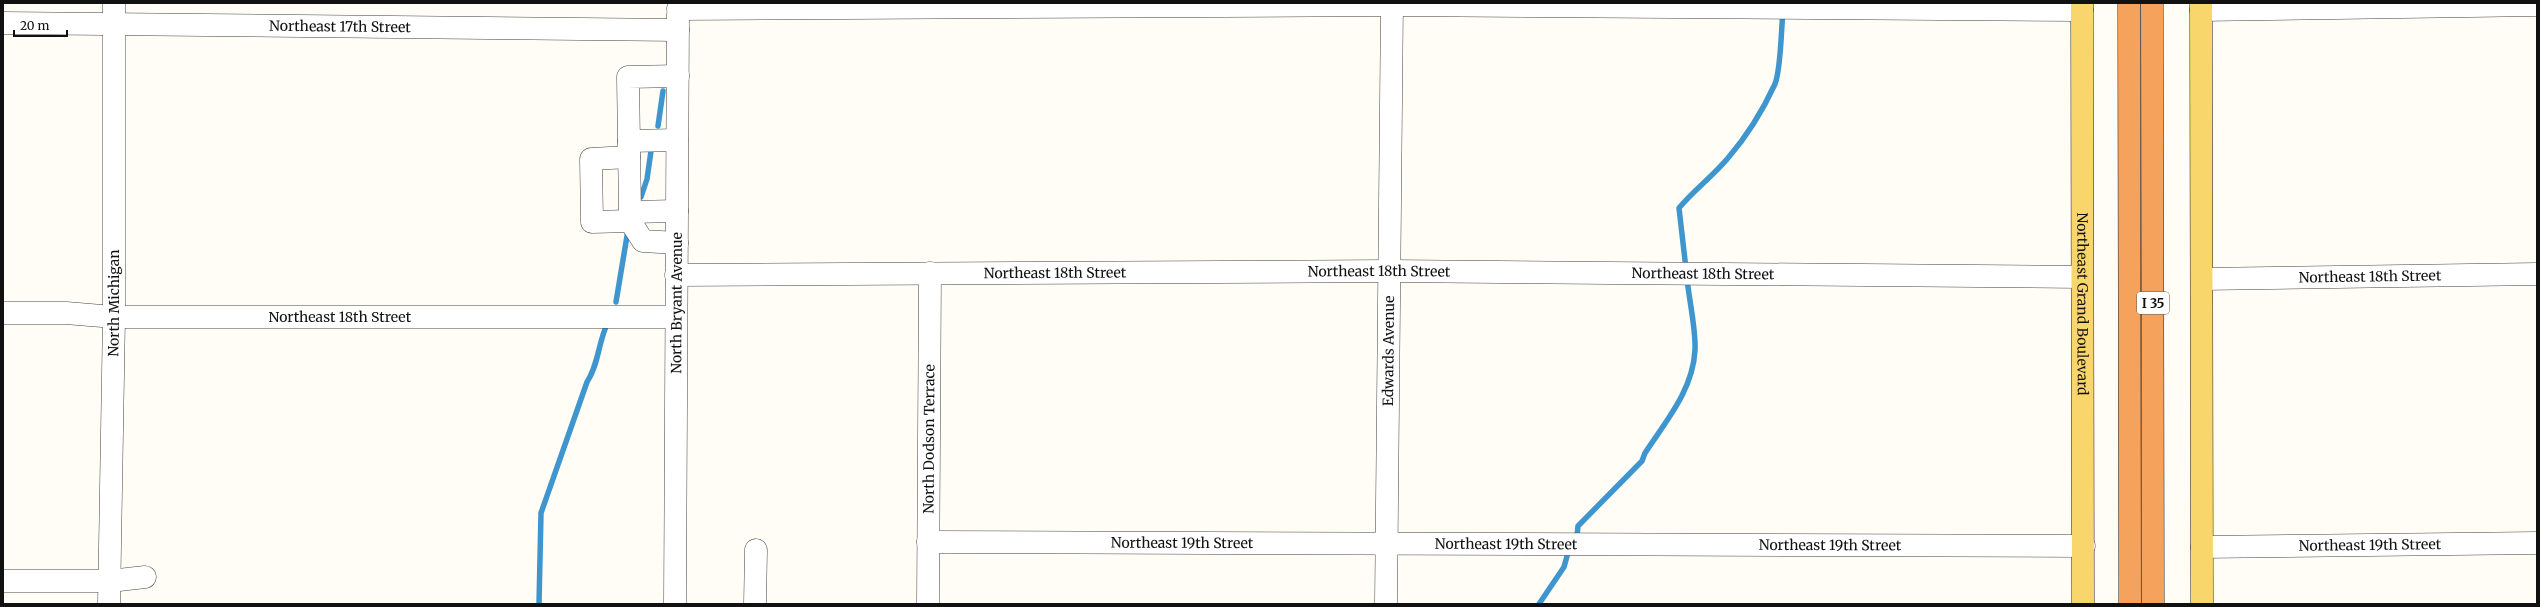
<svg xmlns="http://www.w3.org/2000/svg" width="2540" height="607" font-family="Merriweather,serif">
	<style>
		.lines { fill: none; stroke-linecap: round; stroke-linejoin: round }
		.stream { stroke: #3f96cf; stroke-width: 5.5 }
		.minor-casing { stroke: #444; stroke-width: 23 }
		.major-casing { stroke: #222; stroke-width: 23 }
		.highway-casing { stroke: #222; stroke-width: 23 }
		.minor { stroke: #fff; stroke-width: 22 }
		.major { stroke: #f9d66b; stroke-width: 22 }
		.highway { stroke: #f5a25d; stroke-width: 22 }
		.labels { text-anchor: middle; stroke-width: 4; stroke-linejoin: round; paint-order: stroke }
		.shield { fill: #fff; stroke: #585858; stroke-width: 1 }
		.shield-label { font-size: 13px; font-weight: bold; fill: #111 }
		.street-label { font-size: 14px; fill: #111; stroke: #fff }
	</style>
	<rect width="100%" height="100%" fill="#fffdf5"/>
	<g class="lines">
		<!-- stream -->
		<g class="stream">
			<path d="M658,126l5,-35"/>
			<path d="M641,197l6,-18 5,-35"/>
			<path d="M1686,269l-7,-61c15,-18 34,-32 49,-50 19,-22 35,-48 47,-74 6,-15 6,-54 8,-72"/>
			<path d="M616,302l12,-72"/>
			<path d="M1573,539l4,-3 1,-10 64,-65 3,-8c21,-32 48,-63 50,-103 1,-21 -6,-50 -8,-72"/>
			<path d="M539,604l2,-91 46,-131c12,-18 11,-40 21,-60"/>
			<path d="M1539,604l25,-37 5,-18"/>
		</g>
		<defs>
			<g id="minor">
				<path d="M678,9l714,-4 690,5"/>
				<path d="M2201,10l336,-5"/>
				<path id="s1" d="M3,23l675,7"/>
				<path d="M629,141l48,-1"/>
				<path d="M629,157l-38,2 1,63 38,-1"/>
				<path d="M630,212l-2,-135 50,-1"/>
				<path d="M677,243l-34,-2 -13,-20v-9l47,-1"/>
				<path id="s2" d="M676,275l715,-4 691,6"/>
				<path id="s3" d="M2202,279l335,-5"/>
				<path id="s4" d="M3,313h63l48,4h562"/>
				<path id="s5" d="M928,542l1156,4"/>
				<path id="s6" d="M2202,547l335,-4"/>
				<path d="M3,581h107l35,-4"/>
				<path id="s7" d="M109,604l5,-287v-314"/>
				<path id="s8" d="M675,604l3,-589"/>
				<path d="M755,604l1,-54"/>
				<path id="s9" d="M928,604l2,-331"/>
				<path id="s10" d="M1386,604l6,-601"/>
			</g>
			<g id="major">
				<path id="s11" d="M2082,3l1,601"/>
				<path d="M2201,3l1,601"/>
			</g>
			<g id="highway">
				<path d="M2129,3l1,601"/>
				<path d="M2152,3l1,601"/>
			</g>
		</defs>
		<!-- minor casing -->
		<use href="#minor" class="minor-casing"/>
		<!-- major casing -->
		<use href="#major" class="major-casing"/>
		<!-- highway casing -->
		<use href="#highway" class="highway-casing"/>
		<!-- minor -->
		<use href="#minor" class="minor"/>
		<!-- major -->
		<use href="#major" class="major"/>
		<!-- highway -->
		<use href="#highway" class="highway"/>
	</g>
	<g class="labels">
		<!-- shield labels -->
		<rect class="shield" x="2137" y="292" width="32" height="22" rx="3"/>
		<g class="shield-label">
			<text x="2153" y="308">I 35</text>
		</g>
		<!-- street labels -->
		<g class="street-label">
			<text dy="5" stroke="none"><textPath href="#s1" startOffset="337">Northeast 17th Street</textPath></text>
			<text dy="5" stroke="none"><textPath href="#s2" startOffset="703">Northeast 18th Street</textPath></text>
			<text dy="5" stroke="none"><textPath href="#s2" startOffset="379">Northeast 18th Street</textPath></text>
			<text dy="5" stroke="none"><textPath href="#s2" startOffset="1027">Northeast 18th Street</textPath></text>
			<text dy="5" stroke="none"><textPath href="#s3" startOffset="168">Northeast 18th Street</textPath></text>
			<text dy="5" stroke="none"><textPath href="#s8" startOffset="301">North Bryant Avenue</textPath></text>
			<text dy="5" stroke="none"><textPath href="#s7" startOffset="301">North Michigan</textPath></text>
			<text dy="5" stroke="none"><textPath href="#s11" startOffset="301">Northeast Grand Boulevard</textPath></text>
			<text dy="5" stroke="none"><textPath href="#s4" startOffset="337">Northeast 18th Street</textPath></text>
			<text dy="5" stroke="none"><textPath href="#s10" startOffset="253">Edwards Avenue</textPath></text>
			<text dy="5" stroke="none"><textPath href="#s9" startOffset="165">North Dodson Terrace</textPath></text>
			<text dy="5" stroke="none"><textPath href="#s5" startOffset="254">Northeast 19th Street</textPath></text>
			<text dy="5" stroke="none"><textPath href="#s5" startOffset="578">Northeast 19th Street</textPath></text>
			<text dy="5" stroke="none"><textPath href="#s5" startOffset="902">Northeast 19th Street</textPath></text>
			<text dy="5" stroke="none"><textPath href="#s6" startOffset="168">Northeast 19th Street</textPath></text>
		</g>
	</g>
	<!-- border -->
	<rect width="2540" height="607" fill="none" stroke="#111111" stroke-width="8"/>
	<!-- scale -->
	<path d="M14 30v6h53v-6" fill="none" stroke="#111111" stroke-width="2"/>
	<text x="20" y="30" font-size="12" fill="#111111" stroke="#ffffff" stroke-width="3" paint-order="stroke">20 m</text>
</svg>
